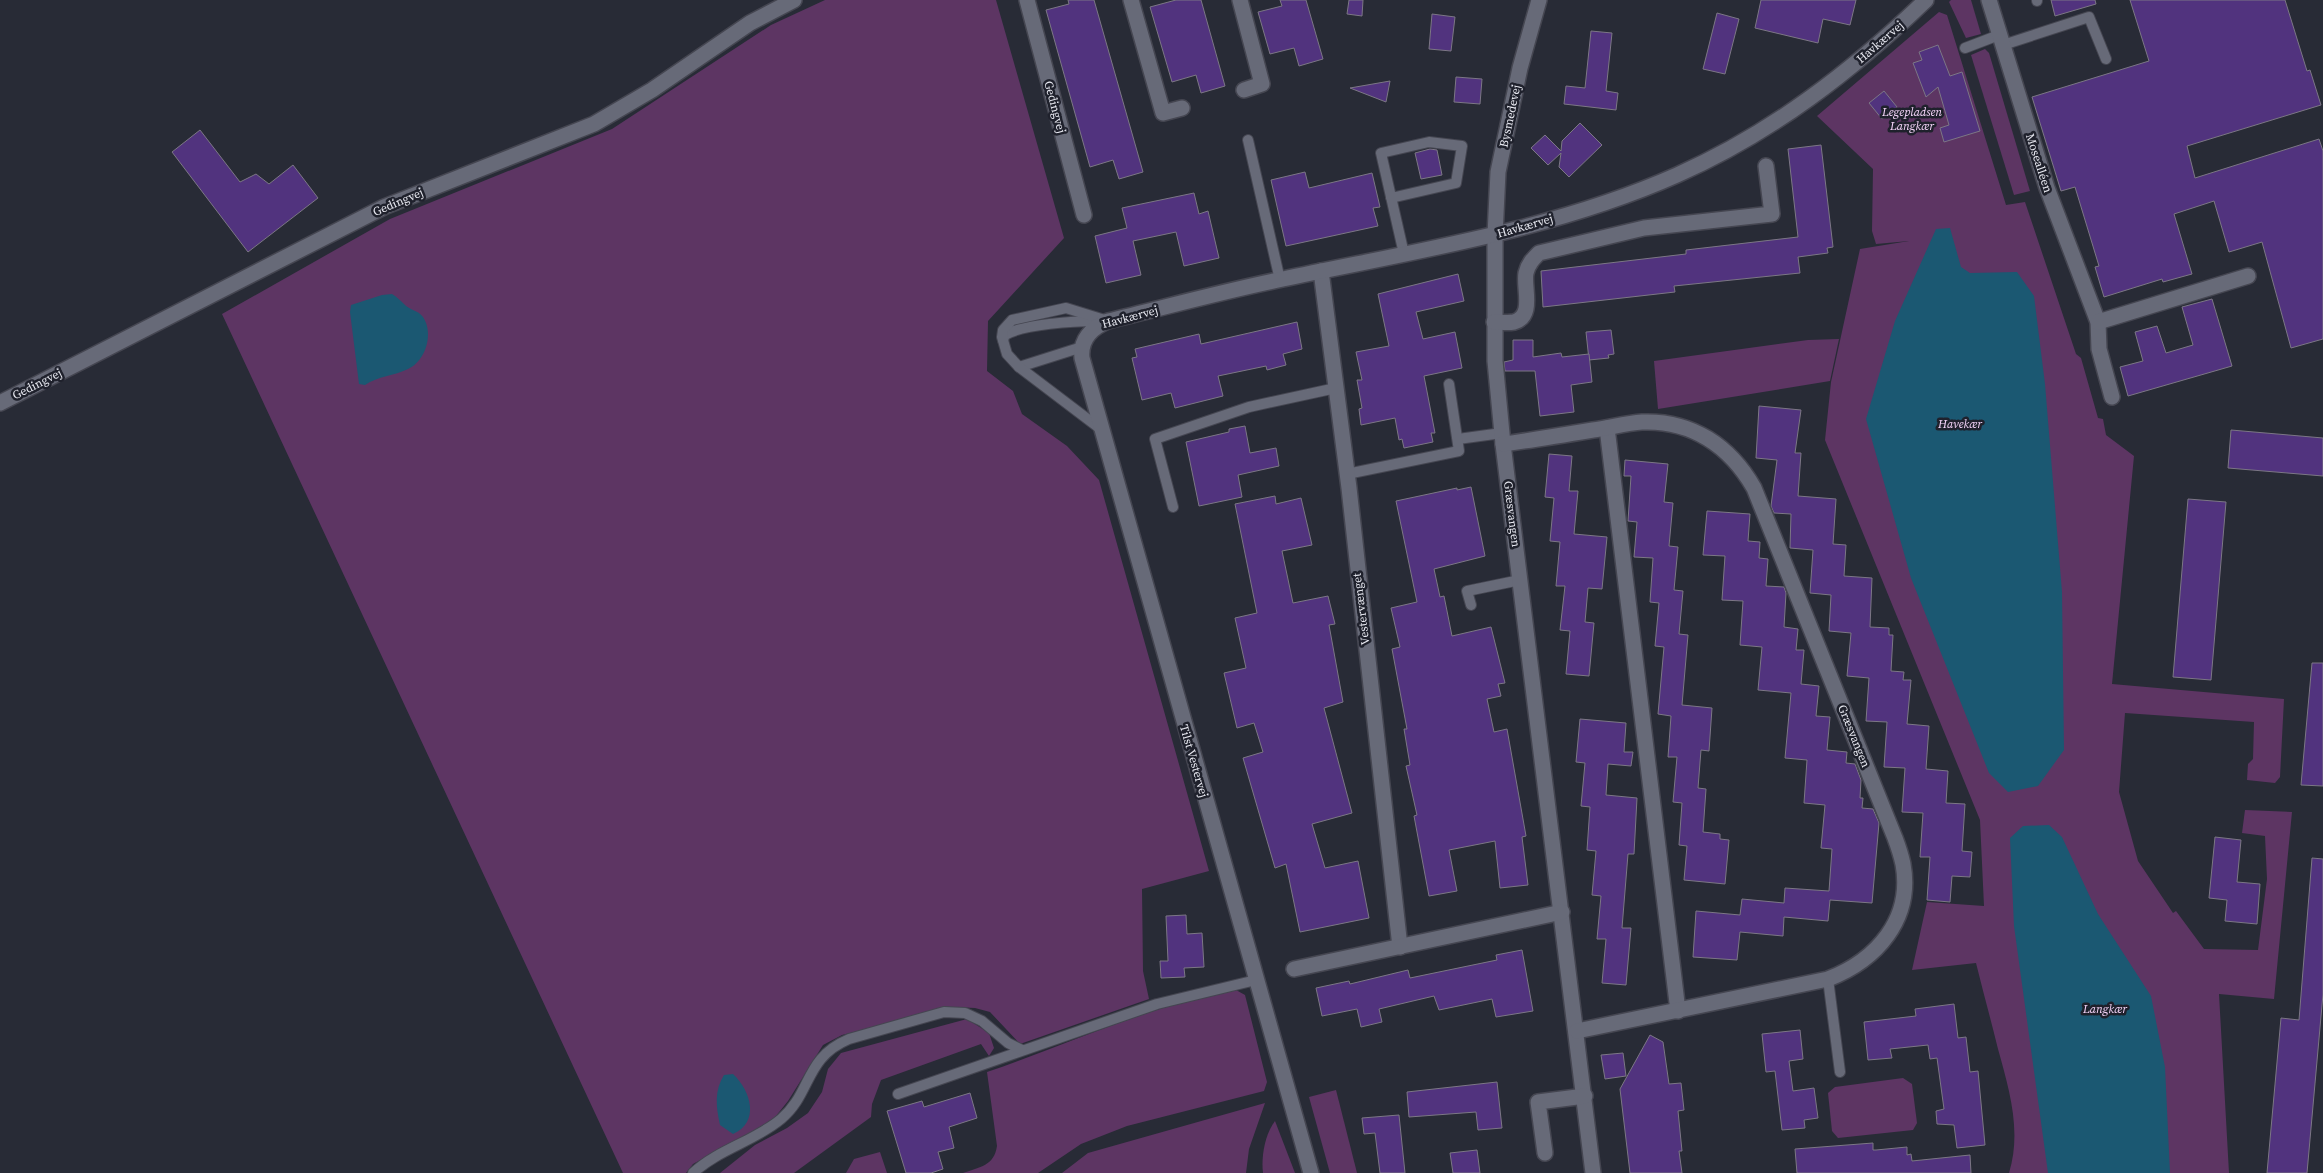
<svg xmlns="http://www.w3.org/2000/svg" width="2323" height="1173" font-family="'Source Serif 4',serif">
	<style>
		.green { fill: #5d3563 }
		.water { fill: #1b5872 }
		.building { fill: #51337e; stroke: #7c7785 }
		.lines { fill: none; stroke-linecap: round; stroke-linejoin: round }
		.service-casing { stroke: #454651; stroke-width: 12 }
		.minor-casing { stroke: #454651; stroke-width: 18 }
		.tertiary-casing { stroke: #454651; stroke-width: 18 }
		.service { stroke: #676a78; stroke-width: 10 }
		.minor { stroke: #676a78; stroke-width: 15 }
		.tertiary { stroke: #676a78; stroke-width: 15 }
		.labels { text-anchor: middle; stroke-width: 5; stroke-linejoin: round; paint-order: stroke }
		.street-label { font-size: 12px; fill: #e8e9f1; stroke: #1f212c }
		.park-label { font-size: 12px; font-style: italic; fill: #f8d7fc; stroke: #1f212c }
	</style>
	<rect width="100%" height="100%" fill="#282b36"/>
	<!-- green -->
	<g class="green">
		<path d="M825,0h171l68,238 -76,83 -1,50 26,20 9,23 45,32 32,34 110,391 -67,18 1,82 6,28 -129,45 -30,-32 -15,-4 -22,-1 -111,28 -19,10 -35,56 -16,20 -79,43 -7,9h-63l-401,-859 168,-95 222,-90 159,-104z"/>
		<path d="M1951,0h20l10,34 -15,4 -17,-36z"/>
		<path d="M1939,12l8,3 59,190 19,-3 51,152 5,4 17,60 5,1 3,16 28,21 -22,228 172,15 -4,78 -5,6 -28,-3 1,-16 5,-5 1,-37 -129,-9 -6,79 19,69 35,52 3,-2 28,38 54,1 9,-71 -2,-43 -23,-3 3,-23 47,2 -18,187 -55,-5 10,179h-220c13,-42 0,-84 -11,-124 -7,-29 -15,-57 -22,-86l-64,7 15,-68 57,4 -4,-86 -155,-380 6,-58 29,-133 49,-8 -33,3 -4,-13 1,-62 -56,-53z"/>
		<path d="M1985,49l4,4 41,138 -16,4 -43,-140z"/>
		<path d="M1839,339l-9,42 -172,28 -4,-48 154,-21z"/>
		<path d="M1236,990l9,5 22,87 -3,9 -137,35 -46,18 -43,29h-75c17,-6 31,-7 34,-27l-10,-74c82,-28 163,-67 249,-82z"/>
		<path d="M967,1019l22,14 5,15 -5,8 -8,-12 -100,36 -9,24 -1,13 -77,56h-74l35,-28 32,-17 21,-15 14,-21 6,-23 13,-16z"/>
		<path d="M1903,1078l9,6 5,39 -4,7 -75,8 -6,-7 -4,-38 7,-6z"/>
		<path d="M1336,1090l21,83h-27l-21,-76z"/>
		<path d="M1265,1103l-16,46 -3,24h-184l26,-20z"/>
		<path d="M1275,1121l20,52h-32c-2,-17 2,-39 12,-52z"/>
		<path d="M880,1152l7,21h-41l8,-14z"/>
	</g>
	<!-- water -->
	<g class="water">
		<path d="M1950,228l11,39 9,6 47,-1 17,24 11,88 17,208 2,158 -26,36 -30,6 -19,-19 -78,-195 -45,-159 29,-98 41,-92z"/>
		<path d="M392,294c5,3 8,6 12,10 5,6 14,6 19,13 11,16 3,44 -15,52 -14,7 -30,7 -43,16l-6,-1 -9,-72 1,-7 31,-10z"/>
		<path d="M2049,825l13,12 36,77 53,82 14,71 5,106h-122l-34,-247 -4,-88 13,-12z"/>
		<path d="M733,1074c18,17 27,48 0,60l-13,-9c-4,-18 -6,-34 4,-50z"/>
	</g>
	<!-- building -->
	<g class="building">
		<path d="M1068,0h26l49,172 -24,7 -6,-19 -23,7 -44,-157 23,-6z"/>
		<path d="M1176,0h25l24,86 -24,7 -5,-18 -24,7 -22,-75z"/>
		<path d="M1280,0h26l17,59 -24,7 -5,-18 -24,6 -12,-42 24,-6z"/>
		<path d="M1349,0h14l-1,16 -15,-2z"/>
		<path d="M1761,0h95l-6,25 -27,-6 -5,24 -63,-15z"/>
		<path d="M2051,0h44l1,4 -41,12z"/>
		<path d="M2130,0h155l22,71 3,-1 11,35 -134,41 8,32 124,-39 4,12v188l-32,9 -29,-106 -33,10 -15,-51 -40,13 18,60 -29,8 -1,-3 -58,18 -9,-30 4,-1 -24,-79 -14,4 -29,-94 117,-36z"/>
		<path d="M1717,13l22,6 -14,55 -22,-5z"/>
		<path d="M1432,14l23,3 -4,34 -22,-2z"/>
		<path d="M1591,31l21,2 -6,58 12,2 -2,17 -52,-6 2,-18 19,2z"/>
		<path d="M1938,45l12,31 12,-4 18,59 -36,11 -4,-14 9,-3 -11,-38 -12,10 -13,-34 9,-3 -3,-8z"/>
		<path d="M1456,77l26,2 -2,25 -26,-2z"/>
		<path d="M1390,81l-4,21 -36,-14z"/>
		<path d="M1884,91l13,16 -15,12 -13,-16z"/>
		<path d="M1580,123l22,22 -33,32 -10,-10 2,-14 -13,12 -17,-17 14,-13 16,16 1,-10z"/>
		<path d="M200,130l40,52 16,-8 13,10 24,-19 25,33 -70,54 -76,-100z"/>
		<path d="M1821,145l12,102 -6,1 1,5 -30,4 2,16 -126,13 1,6 -132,15 -2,-36 145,-17v-4l112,-13 -10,-88z"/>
		<path d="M1430,149l7,1 5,25 -21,4 -6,-26z"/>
		<path d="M1305,172l4,16 63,-15 8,34 -7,1 5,18 -92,20 -15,-66z"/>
		<path d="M1194,193l5,21 9,-3 11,47 -35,8 -8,-34 -43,9 8,34 -35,8 -11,-47 32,-8 -5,-20z"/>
		<path d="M1458,274l6,27 -48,11 7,27 32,-7 7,36 -38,8 11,57h-4l2,9 -29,6 -2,-9 -3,1 -4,-22 -34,7 -2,-16 3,-1 -5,-28h5l-6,-28 33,-6 -11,-52z"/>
		<path d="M2212,299l20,67 -104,30 -8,-29 23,-6 -8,-29 22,-6 9,27 27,-8 -11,-38z"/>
		<path d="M1297,322l5,27 -19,5 3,11 -19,5 -1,-4 -48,10 5,20 -48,12 -4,-15 -29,7 -10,-42 5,-1 -2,-8 64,-15 2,10z"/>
		<path d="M1611,330l3,24 -6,1 1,3 -20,2 -3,-28z"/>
		<path d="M1513,340h20v17l28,-4 1,4 27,-3 3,28 -21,3 3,27 -34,4 -5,-45h-30l-1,-9 9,-2z"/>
		<path d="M1759,406l42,4 -6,43h6l-3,43 38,3 -3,45 13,1 -2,31 28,2 -2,49 19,1v7h4l-2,36 13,1 -1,8h8l-4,44 22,2 -3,43 22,2 -2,32 19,1 -3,47 10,1 -2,25 -18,-1 -2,26 -23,-2 3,-43h-10l3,-44 -21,-1 3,-44 -21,-1 3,-45 -21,-1 3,-43 -22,-2 4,-43 -22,-2 2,-36 -21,-2 3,-43 -23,-2 1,-34 -17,-1 -3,-7 6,-46 -21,-2z"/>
		<path d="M1245,426l5,27 26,-5 3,18 -41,9 4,22 -43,9 -13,-64 43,-10v-3z"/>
		<path d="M2231,430l92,8v38l-95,-8z"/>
		<path d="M1549,454l23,2 -3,35h9l-4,43 33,3 -5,52 -14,-1 -3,34 9,1 -5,53 -23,-2 4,-43 -10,-1 5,-44h-9l4,-44 -10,-1 4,-43 -9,-1z"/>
		<path d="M1625,460l43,4 -4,38 9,1 -4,43 9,1 -4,43 9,1 -4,43 9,1 -6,70 30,3 -3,43 -8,-1 -3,38 8,1 -3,43 17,2v5l9,1 -4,44 -41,-4 3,-34 -8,-1 3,-42 -9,-1 4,-45h-9l3,-41 -13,-2 6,-67 -9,-1 4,-43 -9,-1 3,-44 -19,-1 3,-35 -9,-1 3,-45h-7z"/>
		<path d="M1471,487l14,69 -51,13 6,28 4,-1 8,40 39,-9 14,56 -7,1 3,12 -14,3 7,33 13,-3 19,107 -4,1 6,48 -28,3 -5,-47 -46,9 8,41 -28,5 -15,-80 3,-1 -11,-49 4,-1 -6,-36h3l-15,-80 8,-2 -9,-39 26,-6 -21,-101 61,-13v2z"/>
		<path d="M1275,496l1,8 25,-6 11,47 -30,6 11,52 35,-7 7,28 -6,1 14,77 -19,6 28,105 -40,11 13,44 33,-7 11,57 -69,14 -14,-68 -11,4 -32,-110 20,-6 -9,-29 -17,5 -13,-55 22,-5 -11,-50 22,-5 -22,-109z"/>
		<path d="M2188,499l38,3 -15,178 -38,-3z"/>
		<path d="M1707,511l43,3 -2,27 12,1 -1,16 9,1 -2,27 18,1 2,6 -2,34 14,2 -2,21h8l-3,34 18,2 -3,30 14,1 -3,33 20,2 -1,11 9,1 6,16 -1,18h3l-1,10 11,1 6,14 -7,80 -42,-3 -2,21 -44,-4 -1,19 -43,-4 -3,28 -44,-3 3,-46 44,4 2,-16 42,4 1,-15 44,3 3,-42 -11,-1 4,-43 -21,-2 3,-43 -22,-2 6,-65 -33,-3 4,-43 -22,-2 3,-44 -21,-1 3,-44 -22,-1z"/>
		<path d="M2312,663h11v123l-22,-1z"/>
		<path d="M1580,719l46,4 -2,29h9l-2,14 -23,-2 -2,31 31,3 -3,56h-6l-6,74h9l-5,57 -24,-2 4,-44h-9l4,-43 -9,-1 4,-44 -9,-1 3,-43 -9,-1 4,-43 -9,-1z"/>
		<path d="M2215,837l26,3 -4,42 23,2 -3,40 -32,-3 2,-21 -18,-2z"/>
		<path d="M2312,858l11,1v135l-16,179h-40l14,-155 18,2z"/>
		<path d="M1186,915l1,19 15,-1 2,34 -20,1 1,9 -24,1 -1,-17h8l-2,-45z"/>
		<path d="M1522,950l11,61 -37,6 -4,-18 -53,11 -5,-14 -55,13 3,13 -21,5 -4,-18 -35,7 -6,-28 33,-7 1,3 58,-14 2,8 87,-18 -1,-5z"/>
		<path d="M1954,1004l4,34 8,-1 4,35 8,-1 7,74 -28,3 -3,-23 -17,-1 -1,-13 8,-2 -7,-51 -7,1 -2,-14 -38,4 2,9 -24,2 -4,-38 52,-6 -1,-7z"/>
		<path d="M1800,1030l3,29 -14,2 4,30 21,-3 4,30 -14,2 1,8 -23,2 -7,-59 -9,1 -4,-38z"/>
		<path d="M1650,1035l13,7 6,42 12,-1 3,27 -6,1 4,40h-3l3,22h-52l-10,-84z"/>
		<path d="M1623,1053l3,23 -21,3 -4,-24z"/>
		<path d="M1497,1082l5,46 -24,2 -2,-18 -67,5 -2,-25z"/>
		<path d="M970,1093l7,25 -28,9 5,21 -16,4 5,17 -12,4h-25l-19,-62 35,-10 2,6z"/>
		<path d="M1399,1115l6,58h-25l-5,-40 -11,1 -2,-16z"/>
		<path d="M1873,1143v7h3l31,-3v8l4,-1 1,7 58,-6 1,18h-174l-2,-24z"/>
		<path d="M1477,1150l3,23h-27l-3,-20z"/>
	</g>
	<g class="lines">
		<defs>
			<g id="service">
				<path d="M2037,0v1"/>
				<path d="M2003,45l86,-28 17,42"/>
				<path d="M1965,48l34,-13"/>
				<path d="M1248,140l32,140"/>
				<path d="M1391,198l65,-15 6,-37 -33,-4 -48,11 23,101"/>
				<path d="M1003,340l2,-5c18,-11 71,-14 92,-14"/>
				<path d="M1019,367l63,-20"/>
				<path d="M1102,430l-83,-63 -12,-13 -5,-17 1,-7 9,-10 54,-12 42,13"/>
				<path d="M1458,439l44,-6"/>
				<path d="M1347,474l112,-23 -10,-67"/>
				<path d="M1173,507l-18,-68 94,-32 87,-19"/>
				<path d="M1471,605l-4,-14 53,-11"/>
				<path d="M1828,979l12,93"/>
				<path d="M898,1094l259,-90 99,-24"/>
				<path d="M693,1173c26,-24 62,-32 88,-54 31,-26 23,-61 68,-80l95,-27 21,1 17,8 26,22 14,7"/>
			</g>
			<g id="minor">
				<path d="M1027,0l57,215"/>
				<path d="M1131,0l32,113 19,-5"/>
				<path d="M1240,0l22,84 -18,6"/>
				<path d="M1989,0l58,188 51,134 1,27 13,48"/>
				<path d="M1495,235v126l8,83 90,729"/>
				<path d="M1321,271l28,217 51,459"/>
				<path d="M1494,322c6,0 14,1 20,0 21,-6 9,-35 12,-49 2,-9 7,-14 13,-20l105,-25 128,-14 -6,-48"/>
				<path d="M2098,322l150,-46"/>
				<path d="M1607,428l71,583"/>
				<path d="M1503,444c30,-4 60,-9 90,-14 16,-2 33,-7 49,-8 50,-2 88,24 112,66l141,350c3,8 6,17 8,26 10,55 -26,96 -75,115l-251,52"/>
				<path d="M1294,969l268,-57"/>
				<path d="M1545,1153l-7,-51 47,-6"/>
			</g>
			<g id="tertiary">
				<path d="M1495,235l3,-63 22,-104 19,-68"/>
				<path d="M0,403l384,-196 210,-83 58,-34 98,-67 44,-23"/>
				<path d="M1311,1173l-229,-815c-2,-18 9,-30 26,-37 58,-14 116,-30 175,-42 132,-28 270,-49 394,-104 95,-42 175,-104 249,-175"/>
			</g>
		</defs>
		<!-- service casing -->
		<use href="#service" class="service-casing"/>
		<!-- minor casing -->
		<use href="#minor" class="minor-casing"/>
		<!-- tertiary casing -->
		<use href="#tertiary" class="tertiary-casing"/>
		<!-- service -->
		<use href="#service" class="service"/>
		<!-- minor -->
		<use href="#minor" class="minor"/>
		<!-- tertiary -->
		<use href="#tertiary" class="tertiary"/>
	</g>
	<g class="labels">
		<!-- street labels -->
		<g class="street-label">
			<text transform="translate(1880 42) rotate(-41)" y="4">Havkærvej</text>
			<text transform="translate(1055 107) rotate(75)" y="4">Gedingvej</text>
			<text transform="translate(1510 116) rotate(-78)" y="4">Bysmedevej</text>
			<text transform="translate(2039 163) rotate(72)" y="4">Mosealléen</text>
			<text transform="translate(398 202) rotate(-23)" y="4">Gedingvej</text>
			<text transform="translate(1525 226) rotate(-16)" y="4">Havkærvej</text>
			<text transform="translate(1130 317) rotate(-15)" y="4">Havkærvej</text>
			<text transform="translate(37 384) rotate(-27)" y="4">Gedingvej</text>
			<text transform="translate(1512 514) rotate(83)" y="4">Græsvangen</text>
			<text transform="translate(1361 609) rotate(-97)" y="4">Vestervænget</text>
			<text transform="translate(1854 736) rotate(68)" y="4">Græsvangen</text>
			<text transform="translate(1194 761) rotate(74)" y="4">Tilst Vestervej</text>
		</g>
		<!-- park labels -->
		<g class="park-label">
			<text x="1912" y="116">Legepladsen<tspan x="1912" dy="14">Langkær</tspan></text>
			<text x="1960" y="428">Havekær</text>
			<text x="2105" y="1013">Langkær</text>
		</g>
	</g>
</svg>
